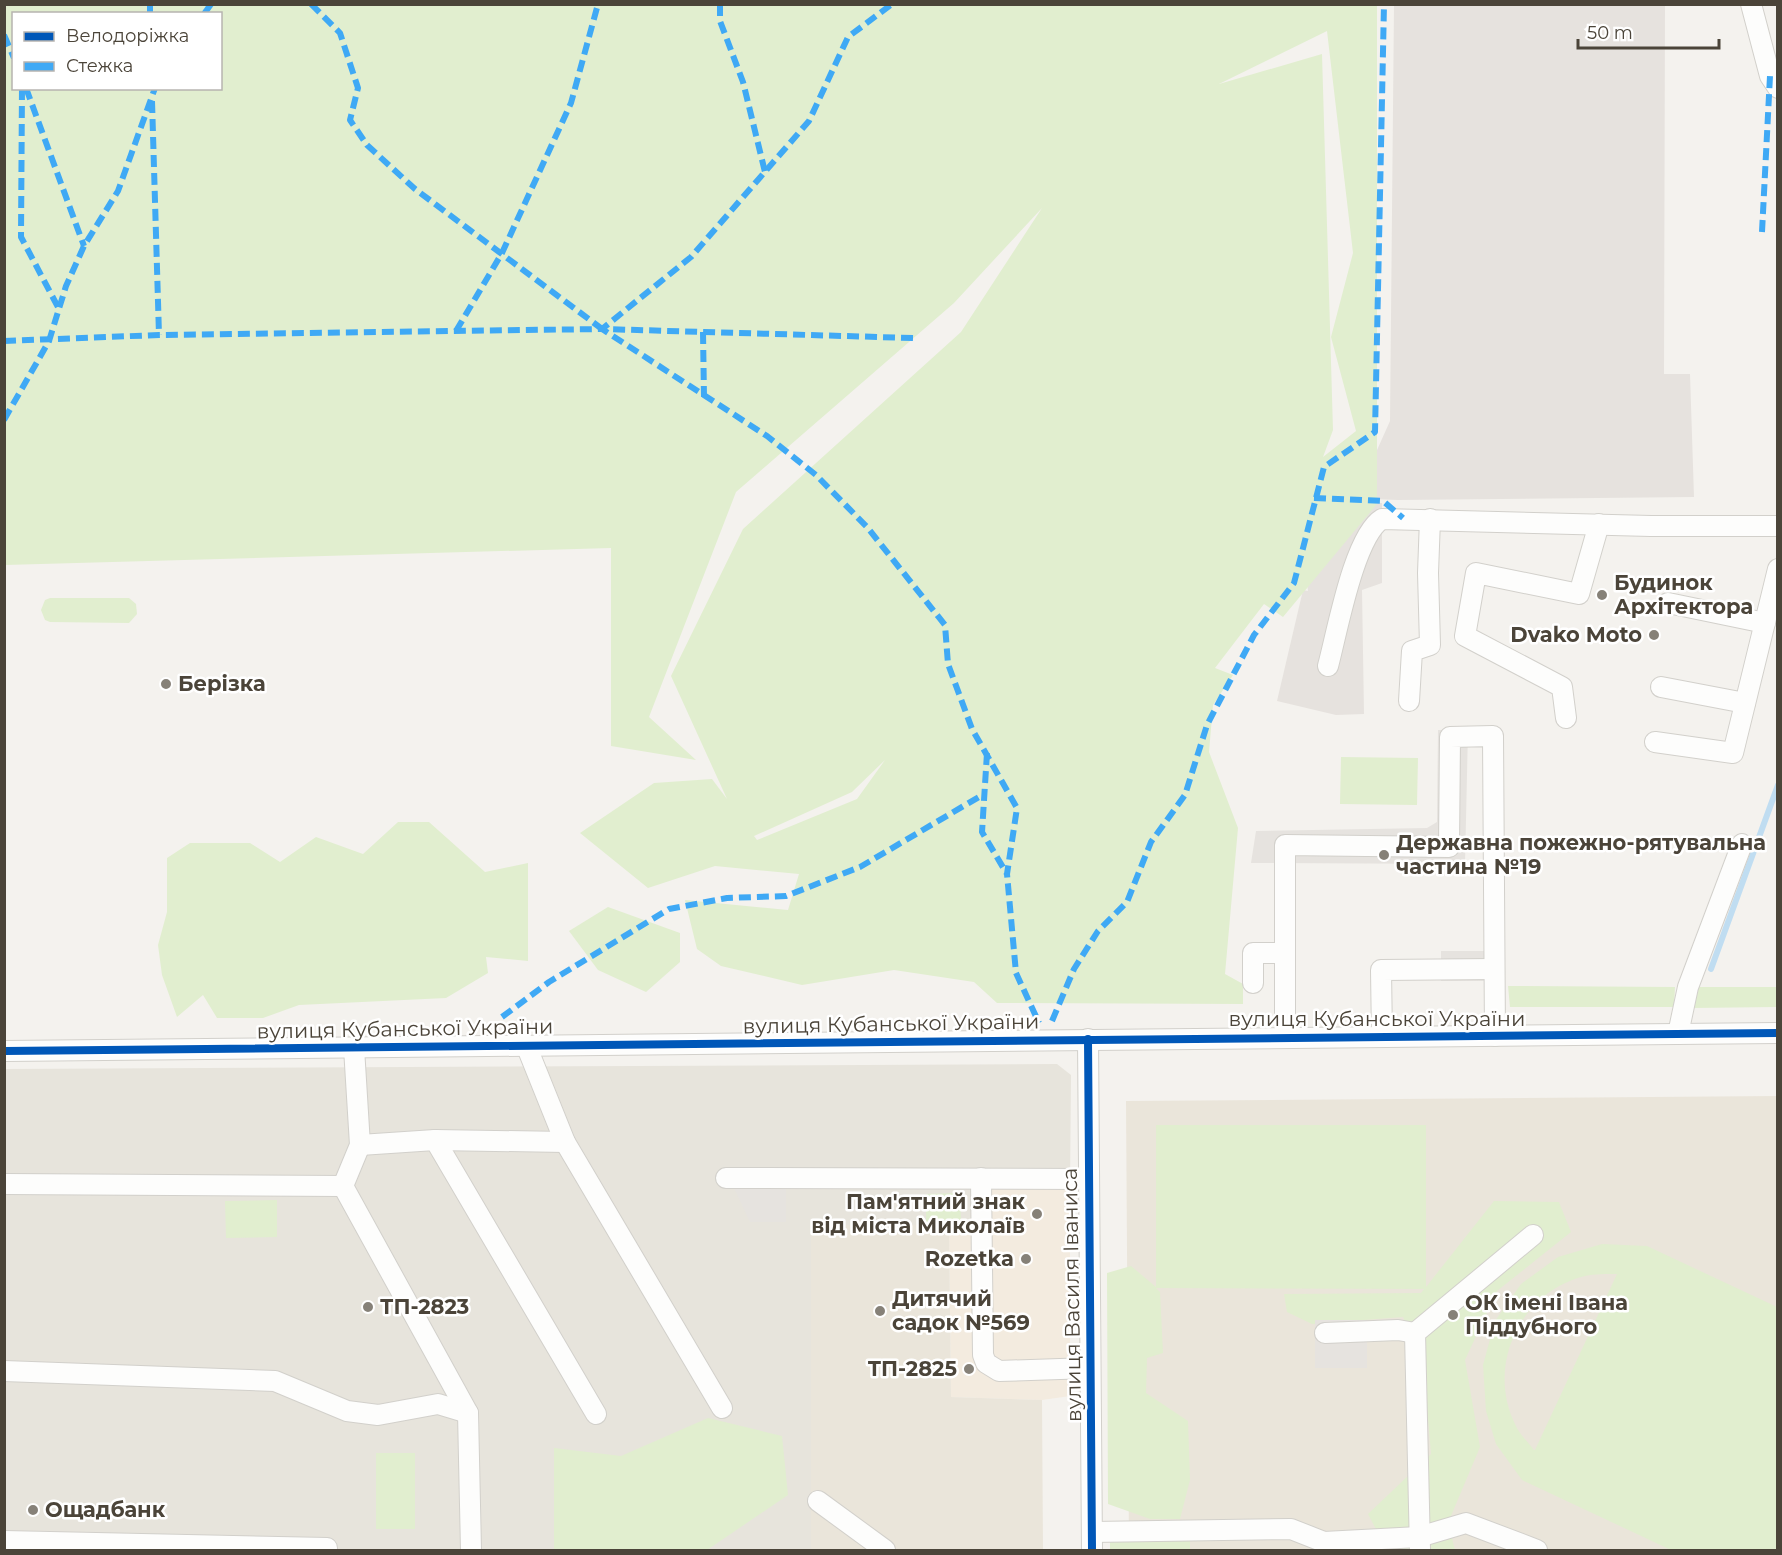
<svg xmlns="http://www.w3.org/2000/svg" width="1782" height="1555" font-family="Montserrat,sans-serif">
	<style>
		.residential { fill: #e7e4dc }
		.commercial { fill: #f3ebdf }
		.industrial { fill: #e6e2de }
		.education { fill: #eae5da }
		.green { fill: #e1eecf; fill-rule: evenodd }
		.parking { fill: #e6e3df }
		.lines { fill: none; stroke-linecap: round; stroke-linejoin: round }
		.stream { stroke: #c0ddf1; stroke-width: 6 }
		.minor-casing { stroke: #d2d0cb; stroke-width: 22 }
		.minor { stroke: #fdfdfc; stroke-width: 20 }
		.quiet { stroke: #3fa9f5; stroke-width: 6; stroke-dasharray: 12 6; stroke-linecap: butt }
		.cycleway-casing { stroke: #fff; stroke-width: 11 }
		.cycleway { stroke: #0057b8; stroke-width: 8 }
		.poi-dot { fill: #868178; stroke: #fff; stroke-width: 2 }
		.labels { text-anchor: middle; stroke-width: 5; stroke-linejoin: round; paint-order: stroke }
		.poi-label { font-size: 21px; font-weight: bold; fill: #4b4439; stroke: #fff; text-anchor: start }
		.street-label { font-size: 21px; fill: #4b4439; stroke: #fff }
	</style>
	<rect width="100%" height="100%" fill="#f4f2ee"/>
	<!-- residential -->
	<path class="residential" d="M1057,1064l14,11 -1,111 -98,39h-161v325h-806l-1,-481z"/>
	<!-- commercial -->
	<path class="commercial" d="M1070,1186v210l-28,4 -91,-3 -2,-172 23,-1 1,-37z"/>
	<!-- industrial -->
	<g class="industrial">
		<path d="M1394,5h271l-1,369h26l4,123 -296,3 -73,-3 44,-29 21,-47z"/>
		<path d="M1318,501l64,2v80l-20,7 2,124 -28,1 -59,-14 26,-111 5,1 -3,-20z"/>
	</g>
	<!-- education -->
	<g class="education">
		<path d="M1777,1096v454h-648l-3,-449z"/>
		<path d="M811,1225h138l2,172 91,3 1,150h-232z"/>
	</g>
	<!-- green -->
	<g class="green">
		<path d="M4,5h1373v499l-94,113 -19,-13 -49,64 18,7 -20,30 -4,47 29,76 -13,146 18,10v20l-246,-1 -23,-21 -80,-12 -92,15 -81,-19 -24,-17 -12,-49 103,10 11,-36 -84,-8 -67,22 -68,-55 74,-50 58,-4 15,20 -56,-123 72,-147 218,-197 81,-124 -88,95 -218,189 -87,225 47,43 -85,-14v-198l-606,17zM14,14h206v74h-206zM1327,31l26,222 -22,84 25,94 -33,26 10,-27 -11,-376 -103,30zM885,760l-28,39 -100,41 -3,-4 98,-44z"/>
		<path d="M50,598h79l7,6 1,10 -8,9 -79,-1 -5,-2 -4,-10 4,-10z"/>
		<path d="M1341,757l77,1 -1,47 -77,-1z"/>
		<path d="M398,822h31l56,50 43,-9v98l-42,-4 2,16 -42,25 -147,7 -36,13h-46l-14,-23 -26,22 -15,-42 -4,-30 9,-33v-54l23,-15h60l30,19 36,-25 47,17z"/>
		<path d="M608,907l72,26v29l-34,30 -48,-22 -29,-39z"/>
		<path d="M1508,986l167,1 -1,20h-164z"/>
		<path d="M1693,987h84v20l-85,1z"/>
		<path d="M1156,1125h270v162l68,-86 65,1 12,30 -74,59 -32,69 15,87 -32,76 7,27h-68l-19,-36 63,-60 -8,-94 -20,-43 -91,7 -25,-12 -3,-18 137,-1 3,-4 -268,-1 4,4 3,61 -16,5 -1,35 42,28 2,59 -10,39h-30l-42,-15 -1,-231 24,-7 25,21z"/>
		<path d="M960,1193l1,28 -35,1v-28z"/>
		<path d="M277,1200v37l-51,1 -1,-37z"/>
		<path d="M1602,1244l45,2 130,61v243h-106l-149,-70 -26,-36 -10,-33 -3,-46 12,-44 26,-37 37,-27zM1617,1274l-82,176h-1c-6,-8 -15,-16 -19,-26 -29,-59 5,-132 70,-148 9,-2 22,-2 32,-2z"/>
		<path d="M708,1418l74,18 6,59 -81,55h-153v-102l67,8z"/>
		<rect x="376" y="1453" width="39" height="76"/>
		<path d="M1190,1540v10h-80v-9z"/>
	</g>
	<!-- parking -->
	<g class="parking">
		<path d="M1438,730h30l-3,134 -214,-1 5,-32 171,-3 10,-6z"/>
		<rect x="1441" y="951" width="46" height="30"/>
		<path d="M786,1172v50h-36l-23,-49z"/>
		<rect x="1315" y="1320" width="52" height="48"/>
	</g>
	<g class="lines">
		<!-- stream -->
		<path class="stream" d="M1711,969l67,-184"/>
		<defs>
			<g id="minor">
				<path d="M1751,4l19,72 8,12"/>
				<path d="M1668,603l97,20"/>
				<path d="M1328,666c9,-33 26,-130 54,-147l269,7h127"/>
				<path d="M1661,687l84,16"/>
				<path d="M1409,701l3,-50 18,-6 -2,-72 2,-54"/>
				<path d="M1566,718l-4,-31 -97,-51 11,-63 103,21 20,-70"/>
				<path d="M1655,742l78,11 45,-184"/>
				<path d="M1253,983v-30h32"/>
				<path d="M1678,1034l10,-47 54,-143"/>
				<path d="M1285,1037v-192l164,2 1,-110 43,-1 2,300"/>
				<path d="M1382,1037l-1,-67 113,-1"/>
				<path d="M1088,1039l4,511"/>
				<path d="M526,1045l39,97 157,266"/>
				<path d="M354,1048l6,97 -17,41 125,227 3,137"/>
				<path d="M4,1051l1774,-18"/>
				<path d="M435,1140l130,2"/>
				<path d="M360,1145l75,-5 161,274"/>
				<path d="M726,1178l362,1"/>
				<path d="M981,1178l2,177 3,8 13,8 91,-3"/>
				<path d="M4,1184l339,2"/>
				<path d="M1325,1333l73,-3 17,3"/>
				<path d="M4,1371l271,10 72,30 31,4 60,-11 30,9"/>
				<path d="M818,1501l67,49"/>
				<path d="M1092,1532l199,-3 33,13 95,-5 47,-14 71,27"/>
				<path d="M4,1541l323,7"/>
				<path d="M1420,1550l-5,-217 118,-98"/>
			</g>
		</defs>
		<!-- minor casing -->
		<use href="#minor" class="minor-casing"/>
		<!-- minor -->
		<use href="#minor" class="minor"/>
		<!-- quiet -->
		<g class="quiet">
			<path d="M150,4v10"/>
			<path d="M311,4l29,29 18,55 -8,32 17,25 48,44 187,140"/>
			<path d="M720,4v17l23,61 22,90"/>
			<path d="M204,14l7,-10"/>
			<path d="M4,35l10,23"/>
			<path d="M22,88l-1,149 38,72"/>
			<path d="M26,88l58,158"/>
			<path d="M152,101l7,234"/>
			<path d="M1762,232l8,-156"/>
			<path d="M456,331l46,-78 69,-150 27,-99"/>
			<path d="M703,332l1,65"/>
			<path d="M913,338l-311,-9 165,107 49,39 51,52 78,98 3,39 24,65 45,79 -10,66 9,99 23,50"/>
			<path d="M4,341l155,-6 443,-6 89,-72 118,-136 39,-84 44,-33"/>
			<path d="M4,420l45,-79 17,-55 18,-40 34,-55 37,-103"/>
			<path d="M1314,498l69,3 20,17"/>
			<path d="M987,753l-5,79 25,42"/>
			<path d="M502,1017l47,-35 120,-73 58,-11 59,-2 74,-29 124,-73"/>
			<path d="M1052,1021l22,-52 24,-38 29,-29 24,-60 34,-47 22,-70 47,-90 40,-52 30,-116 51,-35 9,-428"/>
		</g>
		<defs>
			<g id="cycleway">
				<path d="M1088,1039l4,511"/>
				<path d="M4,1051l1774,-18"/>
			</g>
		</defs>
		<!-- cycleway casing -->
		<use href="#cycleway" class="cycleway-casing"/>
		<!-- cycleway -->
		<use href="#cycleway" class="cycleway"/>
	</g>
	<!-- markers -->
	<g class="poi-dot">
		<circle cx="1602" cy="595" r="6"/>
		<circle cx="1654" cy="635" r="6"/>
		<circle cx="166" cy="684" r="6"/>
		<circle cx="1384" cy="855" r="6"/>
		<circle cx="1037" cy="1214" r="6"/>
		<circle cx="1026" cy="1259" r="6"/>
		<circle cx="368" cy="1307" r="6"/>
		<circle cx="880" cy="1311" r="6"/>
		<circle cx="1453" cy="1315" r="6"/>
		<circle cx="969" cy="1369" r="6"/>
		<circle cx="33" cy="1510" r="6"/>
	</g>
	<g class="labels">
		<!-- poi labels -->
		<g class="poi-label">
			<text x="1614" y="590">Будинок<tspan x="1614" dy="24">Архітектора</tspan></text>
			<text x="1642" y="642" text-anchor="end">Dvako Moto</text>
			<text x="178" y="691">Берізка</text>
			<text x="1396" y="850">Державна пожежно-рятувальна<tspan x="1396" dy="24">частина №19</tspan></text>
			<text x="1025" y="1209" text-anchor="end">Пам'ятний знак<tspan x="1025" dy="24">від міста Миколаїв</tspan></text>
			<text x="1014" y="1266" text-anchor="end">Rozetka</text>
			<text x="892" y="1306">Дитячий<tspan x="892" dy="24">садок №569</tspan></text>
			<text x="1465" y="1310">ОК імені Івана<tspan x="1465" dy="24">Піддубного</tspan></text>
			<text x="380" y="1314">ТП-2823</text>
			<text x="957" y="1376" text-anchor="end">ТП-2825</text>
			<text x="45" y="1517">Ощадбанк</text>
		</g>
		<!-- street labels -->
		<g class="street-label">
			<text x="1377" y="1026">вулиця Кубанської України</text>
			<text transform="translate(891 1024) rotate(-1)" y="7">вулиця Кубанської України</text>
			<text transform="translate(405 1029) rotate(-1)" y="7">вулиця Кубанської України</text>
			<text transform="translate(1072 1295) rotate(-91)" y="7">вулиця Василя Іваниса</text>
		</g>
	</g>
	<!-- border -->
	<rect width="1782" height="1555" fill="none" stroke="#4b4439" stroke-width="12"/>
	<!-- legend -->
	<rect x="12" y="12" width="210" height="78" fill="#ffffff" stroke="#b7b4b0" stroke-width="1.5"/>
	<rect x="24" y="32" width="30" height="9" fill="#0057b8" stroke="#b7b4b0" stroke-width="1.5"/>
	<text x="66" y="42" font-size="18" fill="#4b4439">Велодоріжка</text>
	<rect x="24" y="62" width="30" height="9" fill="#3fa9f5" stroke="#b7b4b0" stroke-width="1.5"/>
	<text x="66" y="72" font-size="18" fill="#4b4439">Стежка</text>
	<!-- scale -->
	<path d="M1578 39v9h141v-9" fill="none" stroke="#4b4439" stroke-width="3"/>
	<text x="1587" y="39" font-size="18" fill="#4b4439" stroke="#ffffff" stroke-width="4.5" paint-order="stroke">50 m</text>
</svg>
